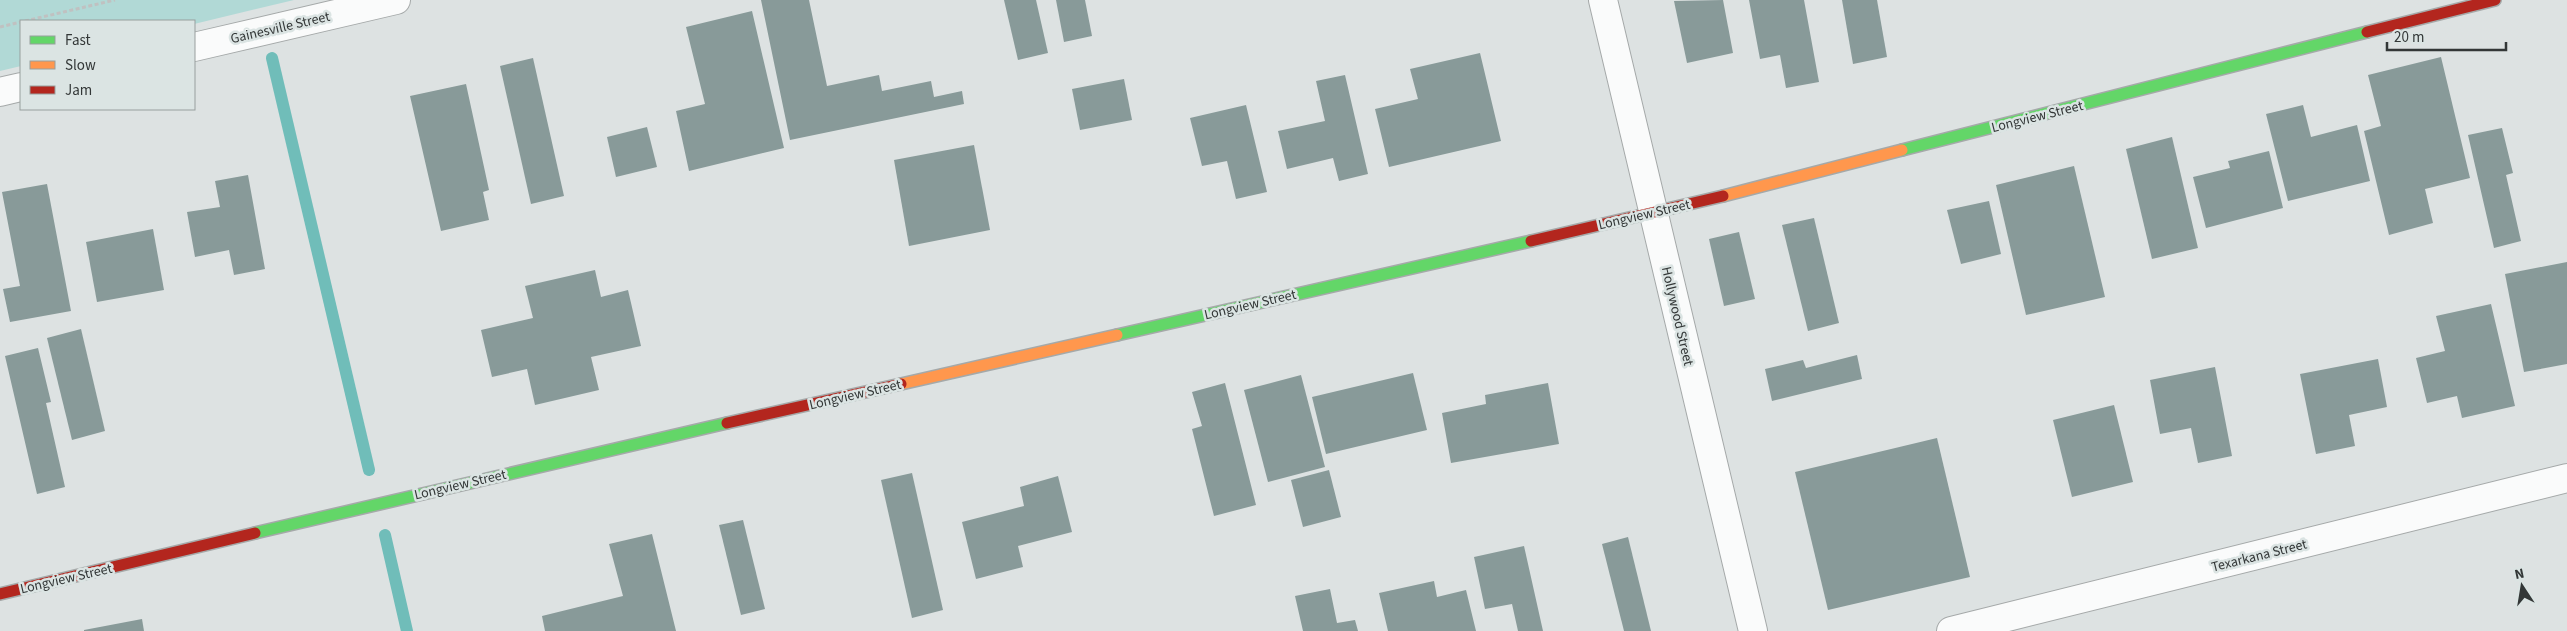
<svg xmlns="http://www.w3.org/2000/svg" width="2567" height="631" font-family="'Source Sans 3',sans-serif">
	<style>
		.green { fill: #b1d9d6 }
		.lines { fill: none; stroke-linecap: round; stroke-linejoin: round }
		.stream { stroke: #70bdb9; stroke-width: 12 }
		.building { fill: #889a99 }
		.street-casing { stroke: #a5a9a9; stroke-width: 30 }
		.fast-casing { stroke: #a5a9a9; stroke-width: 14 }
		.slow-casing { stroke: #a5a9a9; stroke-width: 14 }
		.jam-casing { stroke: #a5a9a9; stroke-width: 14 }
		.path { stroke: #c0c1c1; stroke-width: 3; stroke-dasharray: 4 2.5; stroke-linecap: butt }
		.street { stroke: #fafbfb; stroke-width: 28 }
		.fast { stroke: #63d668; stroke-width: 11 }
		.slow { stroke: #ff974d; stroke-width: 11 }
		.jam { stroke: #b3261e; stroke-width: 11 }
		.labels { text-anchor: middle; stroke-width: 5; stroke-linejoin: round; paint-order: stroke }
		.street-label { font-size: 14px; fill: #333737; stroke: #dbe4e3 }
	</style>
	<rect width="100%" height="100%" fill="#dde2e2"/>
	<!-- green -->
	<path class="green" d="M0,0h294l-100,24v-3h-173v45l-21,5z"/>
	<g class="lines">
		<!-- stream -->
		<g class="stream">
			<path d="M272,58l97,412"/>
			<path d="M385,535l22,96"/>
		</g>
	</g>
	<!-- building -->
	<g class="building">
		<path d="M761,0h48l18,86 52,-11 3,16 49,-10 3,16 28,-6 2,13 -174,36z"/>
		<path d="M1004,0h32l12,53 -30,7z"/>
		<path d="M1056,0h29l7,36 -28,6z"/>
		<path d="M1723,0l10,53 -46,10 -13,-62z"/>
		<path d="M1749,0h55l15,82 -33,6 -6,-33 -20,4z"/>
		<path d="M1842,0h35l10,57 -34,7z"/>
		<path d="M752,11l32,137 -95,23 -13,-60 29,-7 -19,-77z"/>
		<path d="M1480,53l21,88 -112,26 -14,-58 43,-10 -8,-30z"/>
		<path d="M2441,57l29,121 -45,11 8,34 -44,12 -25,-104 17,-5 -13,-51z"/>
		<path d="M533,58l31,138 -33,8 -31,-138z"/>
		<path d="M1345,75l23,99 -29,7 -6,-23 -46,11 -9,-38 47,-10 -9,-40z"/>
		<path d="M1124,79l8,41 -52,10 -8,-41z"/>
		<path d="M466,84l23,106 -6,2 6,28 -48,11 -31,-135z"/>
		<path d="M1246,105l21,87 -31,7 -9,-38 -25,5 -12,-48z"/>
		<path d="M2303,105l8,32 46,-12 13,56 -82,20 -22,-87z"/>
		<path d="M647,127l10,40 -41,10 -9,-40z"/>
		<path d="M2502,128l11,45 -7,2 15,66 -27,7 -26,-113z"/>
		<path d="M2172,137l26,111 -46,11 -26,-110z"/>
		<path d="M974,145l16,85 -81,16 -15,-86z"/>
		<path d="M2269,151l14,57 -77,20 -13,-51 37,-9 -2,-7z"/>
		<path d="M2074,166l31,131 -79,18 -30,-130z"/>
		<path d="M248,175l17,94 -31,6 -5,-25 -34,7 -8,-45 33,-5 -5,-26z"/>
		<path d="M47,184l24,127 -61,11 -7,-33 17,-3 -18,-94z"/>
		<path d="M1989,201l12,53 -40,10 -14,-54z"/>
		<path d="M1814,218l25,105 -31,8 -26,-106z"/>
		<path d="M153,229l11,61 -67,12 -11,-60z"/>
		<path d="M1739,232l16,67 -31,7 -15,-67z"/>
		<path d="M2567,262v102l-43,8 -19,-98z"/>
		<path d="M595,270l6,27 27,-7 13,56 -50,11 8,33 -64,15 -8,-36 -35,8 -11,-47 52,-12 -8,-32z"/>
		<path d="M2491,304l24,102 -53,12 -5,-22 -30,7 -11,-45 29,-7 -9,-35z"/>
		<path d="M81,329l24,102 -33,9 -25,-102z"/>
		<path d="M38,348l13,54 -5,1 19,84 -28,7 -32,-138z"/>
		<path d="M1857,355l5,24 -90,22 -7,-32 38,-9 3,8z"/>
		<path d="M2378,359l9,48 -38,8 6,31 -39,8 -16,-80z"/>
		<path d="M2215,367l17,89 -34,7 -7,-35 -31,6 -10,-54z"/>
		<path d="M1413,373l14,57 -101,24 -14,-57z"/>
		<path d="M1301,375l24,92 -57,15 -24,-92z"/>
		<path d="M1225,383l31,122 -42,11 -22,-87 10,-3 -10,-34z"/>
		<path d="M1548,383l11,61 -108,19 -9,-50 44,-9 -1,-9z"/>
		<path d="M2114,405l19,77 -61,15 -19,-77z"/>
		<path d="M1937,438l33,139 -142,33 -33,-138z"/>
		<path d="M1329,470l12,47 -38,10 -12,-47z"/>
		<path d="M912,473l31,137 -31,8 -31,-138z"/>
		<path d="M1058,476l14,56 -54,14 5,21 -47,12 -14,-57 62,-16 -4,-19z"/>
		<path d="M743,520l22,89 -24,6 -22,-90z"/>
		<path d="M652,534l24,97h-131l-3,-15 81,-20 -14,-52z"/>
		<path d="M1628,537l23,94h-27l-22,-87z"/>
		<path d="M1524,546l19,85h-25l-6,-27 -27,5 -11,-52z"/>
		<path d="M1434,581l3,16 29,-7 10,41h-88l-9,-38z"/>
		<path d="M1330,589l7,34 18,-3 3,11h-55l-8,-35z"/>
		<path d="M142,619l2,12h-60v-1z"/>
	</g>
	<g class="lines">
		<defs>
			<g id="street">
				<path d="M1603,0l150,631"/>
				<path d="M194,47l202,-47"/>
				<path d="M0,92l21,-5"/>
				<path d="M1951,631l616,-153"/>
			</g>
			<g id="fast">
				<path d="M1902,150l465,-118"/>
				<path d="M1117,335l414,-94"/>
				<path d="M255,533l472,-110"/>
			</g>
			<g id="slow">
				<path d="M1723,196l179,-46"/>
				<path d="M901,384l216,-49"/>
			</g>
			<g id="jam">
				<path d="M2367,32l128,-32"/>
				<path d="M1531,241l192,-45"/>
				<path d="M727,423l174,-39"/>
				<path d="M0,594l255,-61"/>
			</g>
		</defs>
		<!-- street casing -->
		<use href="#street" class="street-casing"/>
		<!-- fast casing -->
		<use href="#fast" class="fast-casing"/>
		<!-- slow casing -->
		<use href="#slow" class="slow-casing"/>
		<!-- jam casing -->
		<use href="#jam" class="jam-casing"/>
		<!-- path -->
		<g class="path">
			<path d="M25,21l90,-21"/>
			<path d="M0,27l21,-5"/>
		</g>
		<!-- street -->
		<use href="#street" class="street"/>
		<!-- fast -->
		<use href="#fast" class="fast"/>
		<!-- slow -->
		<use href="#slow" class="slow"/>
		<!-- jam -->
		<use href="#jam" class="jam"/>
	</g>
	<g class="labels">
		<!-- street labels -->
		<g class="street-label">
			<text transform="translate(280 27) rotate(-13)" y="5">Gainesville Street</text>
			<text transform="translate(2037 116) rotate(-14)" y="5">Longview Street</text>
			<text transform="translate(1644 214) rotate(-13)" y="5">Longview Street</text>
			<text transform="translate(1250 304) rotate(-13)" y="5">Longview Street</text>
			<text transform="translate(1678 316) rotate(77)" y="5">Hollywood Street</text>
			<text transform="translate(855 394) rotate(-13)" y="5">Longview Street</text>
			<text transform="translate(460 484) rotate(-13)" y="5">Longview Street</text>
			<text transform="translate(2259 555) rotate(-14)" y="5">Texarkana Street</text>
			<text transform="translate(66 578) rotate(-13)" y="5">Longview Street</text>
		</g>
	</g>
	<!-- legend -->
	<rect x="20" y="20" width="175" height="90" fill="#dbe4e3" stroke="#989f9e"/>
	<rect x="30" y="36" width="25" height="8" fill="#63d668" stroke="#989f9e"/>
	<text x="65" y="45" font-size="15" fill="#333737">Fast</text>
	<rect x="30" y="61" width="25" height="8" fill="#ff974d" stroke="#989f9e"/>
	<text x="65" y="70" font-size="15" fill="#333737">Slow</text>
	<rect x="30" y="86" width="25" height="8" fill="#b3261e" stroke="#989f9e"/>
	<text x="65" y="95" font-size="15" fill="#333737">Jam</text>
	<!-- north arrow -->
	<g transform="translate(2522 586) rotate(348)" stroke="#dbe4e3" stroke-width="4" paint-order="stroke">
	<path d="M0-4L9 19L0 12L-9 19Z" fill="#333737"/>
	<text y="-8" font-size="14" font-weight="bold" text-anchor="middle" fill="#333737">N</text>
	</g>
	<!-- scale -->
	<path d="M2387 42v8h119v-8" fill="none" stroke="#333737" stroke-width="2.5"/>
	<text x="2394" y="42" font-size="15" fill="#333737" stroke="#dbe4e3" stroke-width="4" paint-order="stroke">20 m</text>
</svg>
